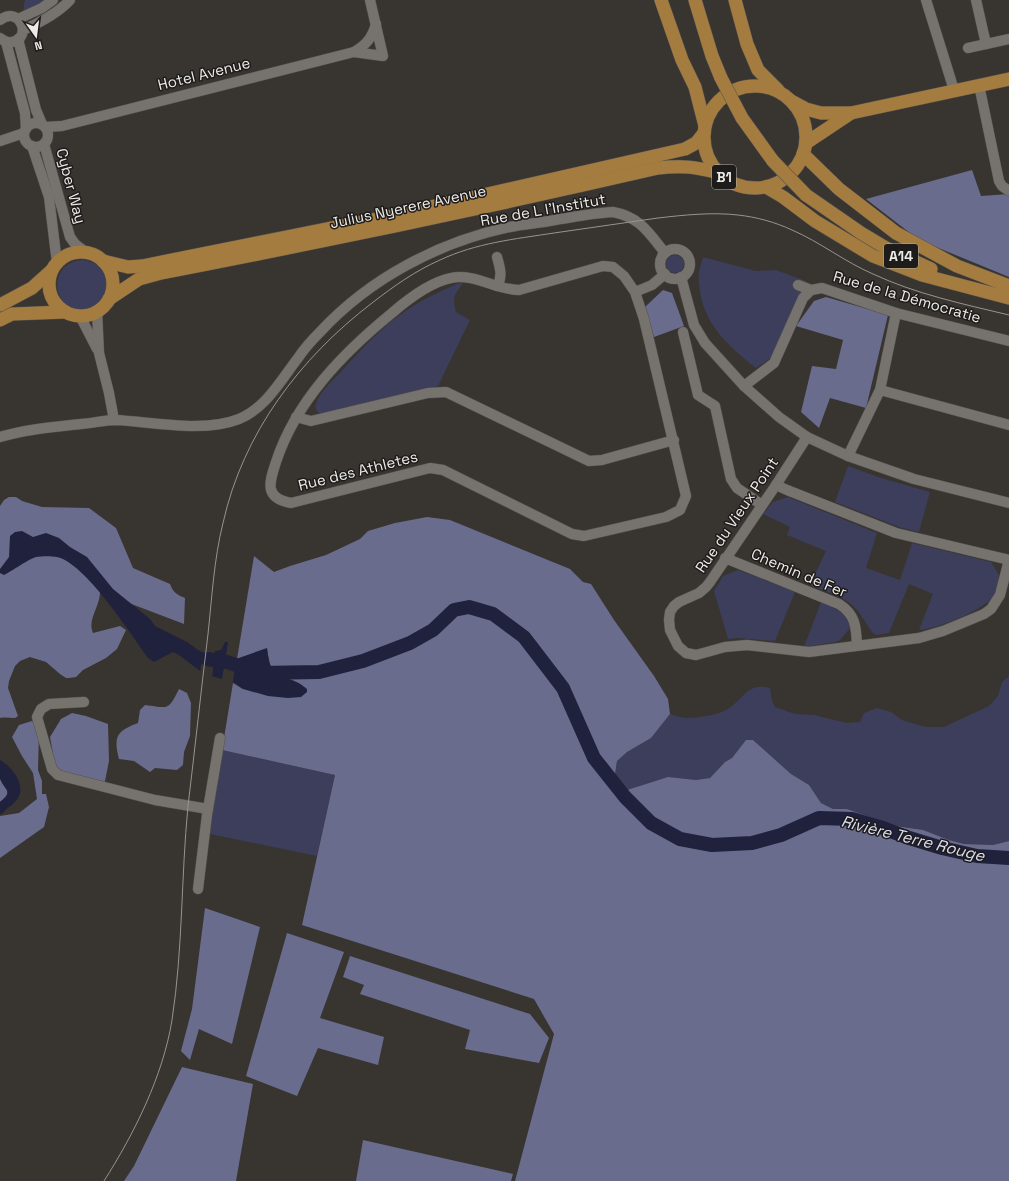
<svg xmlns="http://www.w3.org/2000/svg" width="1009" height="1181" font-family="'Space Grotesk',sans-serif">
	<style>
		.green { fill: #3c3e5b }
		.forest { fill: #696c8d }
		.water { fill: #20213c }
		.pier { fill: #383430 }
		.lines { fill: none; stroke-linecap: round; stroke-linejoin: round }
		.river { stroke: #20213c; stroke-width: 14 }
		.minor-casing { stroke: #55524e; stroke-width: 11 }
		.major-casing { stroke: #55524e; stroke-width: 14 }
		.minor { stroke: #76726d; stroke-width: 10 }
		.major { stroke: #a57c40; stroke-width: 13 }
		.tram { stroke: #979490; stroke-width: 1 }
		.major-bridge-casing { stroke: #55524e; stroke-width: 14; stroke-linecap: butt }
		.major-bridge { stroke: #a57c40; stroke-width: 13 }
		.labels { text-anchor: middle; stroke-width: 3; stroke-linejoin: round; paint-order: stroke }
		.shield { fill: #1e1c1a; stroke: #afadaa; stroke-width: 1 }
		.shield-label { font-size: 14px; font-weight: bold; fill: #edebe8 }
		.street-label { font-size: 15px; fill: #edebe8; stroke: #1e1c1a }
		.water-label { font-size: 16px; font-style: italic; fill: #daddf4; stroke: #1e1c1a }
	</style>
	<rect width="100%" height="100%" fill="#383430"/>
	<!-- green -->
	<g class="green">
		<path d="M25,0h23l-25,14 1,-9z"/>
		<circle cx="675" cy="264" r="9"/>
		<path d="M703,257l53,14 20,-1 30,11 -4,11 -30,65 -16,11c-29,-23 -54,-45 -57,-84 0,-4 -1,-9 0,-13 1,-4 3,-10 4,-14z"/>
		<circle cx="82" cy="285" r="25"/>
		<path d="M459,283h4c-9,13 -11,14 -7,29l14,8 -32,66 -118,28c-3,-3 -6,-6 -4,-10 3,-11 14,-21 22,-29 21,-23 43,-48 69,-65 16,-11 34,-19 52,-27z"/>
		<path d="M848,466l33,12 49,14 -11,40 -20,-5 -64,-25z"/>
		<path d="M788,497l89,36 -11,35 34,12 12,-37 79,19 8,13c-1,7 -2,16 -6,21 -8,14 -59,34 -74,34l14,-36 -24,-10 -20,49 -13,2 -4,-3c-6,-8 -11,-19 -19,-26 -11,-11 -29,-15 -43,-21l16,-34 -39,-16 3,-8 -27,-13 10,-12z"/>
		<path d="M738,570l57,22 -20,49 -37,-3 -10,1 -14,-48 9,-15z"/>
		<path d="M821,602c13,6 27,10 29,26l-10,12 -4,2 -32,5z"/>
		<path d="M1009,676v165l-16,4 -29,-1 -15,-4 -26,-10 -28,-4 -48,-17h-14l-12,-6 -12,-18 -18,-11 -38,-34h-7l-14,18 -7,4 -15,16 -14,2 -28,-3 -41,13 -6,-3 -6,-13 2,-13 10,-9 24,-14 19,-24c5,1 11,4 16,4 12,0 32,-3 42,-9 16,-11 20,-27 42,-21l2,13 3,6 20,7 19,1 33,8 13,-1 4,-9 13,-5 14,4 11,8 23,7h19l45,-21 9,-10 4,-14z"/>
		<path d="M222,750l113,25 -18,81 -112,-23z"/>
	</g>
	<!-- forest -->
	<g class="forest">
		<path d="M972,170l9,26 28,-2v83l-90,-37 -53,-41z"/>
		<path d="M663,290l9,3 12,33 -30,11 -9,-30z"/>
		<path d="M826,297l62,18 -22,93 -36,-10 -11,30 -18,-16 11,-46 24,3 7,-29 -47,-14 18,-25z"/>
		<path d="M9,497h7l6,4 20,6 47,1 27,20 17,40 37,16c3,8 7,11 15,14l-1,26 -84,-32c0,15 -13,27 -7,41l27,-7 6,4 -9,19 -11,9 -23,12 -7,7 -7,1h-3l-6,-4 -14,-12 -16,-5 -10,4 -5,5 -6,15 -1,7 10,28 -3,2c-5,0 -10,-1 -15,0v-212l4,-6z"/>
		<path d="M427,517l23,3 120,49 13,13 8,2 23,36 40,56 14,23 2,15 -19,24 -24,14 -10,9 -2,13 6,13 6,3 41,-13 28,3 14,-2 15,-16 7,-4 14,-18h7l38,34 18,11 12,18 12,6h14l48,17 28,4 26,10 15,4 29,1 16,-4v340h-494l39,-147 -20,-35 -232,-74 33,-150 -113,-25 11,-67 10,6 48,-9c-21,-4 -21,-12 -24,-31l-30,10 17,-103 20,16 16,-6 36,-11 34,-16 8,-8 27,-8z"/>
		<path d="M179,689l8,4 4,10 -1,33 -6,16 -1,13 -6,5 -22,-2 -5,4 -16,-11 -15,-2c-6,-23 -2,-28 19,-36l2,-13 5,-5c24,3 23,6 34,-16z"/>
		<path d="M72,713l14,3 22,8 1,37 -5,25 -48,-15 -6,-34 11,-18z"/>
		<path d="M32,721l5,4 2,7 -1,38 4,11v13h4l3,13 -5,20 -44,31v-42l19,-3 18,-14 -4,-26 -11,-17 -10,-19 7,-12z"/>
		<path d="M0,778c8,11 12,15 0,24z"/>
		<path d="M205,908l55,19 -28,117 -33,-15 -9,31 -9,-9 11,-42z"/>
		<path d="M287,933l57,19 -24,66 64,19 -6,28 -60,-17 -21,48 -51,-20z"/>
		<path d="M350,956l180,58 19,24 -10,25 -74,-14 5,-19 -110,-36 4,-9 -21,-8z"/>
		<path d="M182,1067l71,17 -17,97h-112l10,-15z"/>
		<path d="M363,1140l150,34 -2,7h-155z"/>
	</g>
	<!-- water -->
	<g class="water">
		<path d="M22,531l11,6 13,-4 13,5 11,9 17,10 26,32 37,30 5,7 32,16 11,8 7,3 16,-3 4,-8h3l-6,37 -18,-5 -25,-19 -6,-3 -19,10 -6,-4c-17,-24 -63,-95 -91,-101 -5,-1 -15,-1 -21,0 -7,2 -24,14 -32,18l-4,-2v-4l9,-12 1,-21 5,-4z"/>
		<path d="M267,648c5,42 18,21 40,41v3l-6,5 -13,1 -20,-2 -25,-7 -10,-7 3,-23z"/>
		<path d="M0,760c11,6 25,23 19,36 -3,8 -12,11 -17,18h-2v-12c14,-11 5,-11 0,-23 0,-5 0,-14 0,-19z"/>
	</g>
	<!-- pier -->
	<path class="pier" d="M215,649l-3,29 -12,-5 3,-23z"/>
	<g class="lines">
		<!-- river -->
		<path class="river" d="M207,659l20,3 32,11 60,-1 44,-11 47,-18 23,-13 21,-20 15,-3 24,7 31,23 39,51 31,70 31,39 26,26 29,16 32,6 40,-2 29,-8 38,-17 33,1 31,9 23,9 36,11 35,8 32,2"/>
		<defs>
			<g id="minor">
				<path d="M926,0l28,90"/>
				<path d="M976,0l10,44"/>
				<path d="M18,19l24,-11 11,-8"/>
				<path d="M0,20c20,-15 33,18 12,22 -5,1 -8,-1 -12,-4"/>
				<path d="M23,30c16,-7 34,-16 47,-30"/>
				<path d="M18,39l18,71 6,14"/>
				<path d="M6,42l19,71 1,16"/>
				<path d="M968,48l41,-9"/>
				<path d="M354,52l29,4 -13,-56"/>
				<path d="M979,85l20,96 3,5 7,5"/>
				<circle cx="36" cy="135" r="12"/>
				<path d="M45,127l17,-1 292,-74c12,-7 18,-14 22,-28"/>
				<path d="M0,141l24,-8"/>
				<path d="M44,144l26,93 5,7 12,9"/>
				<path d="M32,146l17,51 8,66"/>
				<circle cx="675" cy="264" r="15"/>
				<path d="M681,277l13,48 11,18 39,43 35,31 28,20 41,19 66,23 95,24"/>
				<path d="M798,285l13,5 11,-2 74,25 113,28"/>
				<path d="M497,286c6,-10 3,-18 0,-29"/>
				<path d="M635,292l-11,-16 -11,-9 -10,-1 -84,24c-22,0 -45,-17 -68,-12 -20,4 -44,22 -59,35 -49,40 -96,88 -116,149 -7,21 -12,36 15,41l139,-35 13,2 129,64 12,2 82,-19 14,-7 6,-14 -42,-177 -9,-27 17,-7 13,-11"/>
				<path d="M97,311l2,42 10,40 5,27"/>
				<path d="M80,316l17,33"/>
				<path d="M683,332l15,63 17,11 16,73 6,9 25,17"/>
				<path d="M744,386l30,-23 29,-65 8,-8"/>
				<path d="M880,390l129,35"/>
				<path d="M296,417l15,4 117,-28 18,-1 143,69 13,-1 72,-20"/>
				<path d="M0,437c27,-8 54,-10 81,-13 12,-1 24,-4 35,-4 36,2 88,13 123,-1 27,-11 42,-39 59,-61 6,-9 14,-18 22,-26 50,-54 119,-90 190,-105 15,-3 30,-4 45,-7 19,-3 38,-7 58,-8 27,5 36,21 52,41"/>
				<path d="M807,437l-31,48 -66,97 -4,5 -7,6 -20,9 -5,4 -4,6 -1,8 1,10 8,16 8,7 10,2 29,-8 22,-2 62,7 110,-14 24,-7 41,-17 7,-5 9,-14 9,-35"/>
				<path d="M848,456l32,-66 16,-77"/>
				<path d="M776,485l11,5 109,43 113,27"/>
				<path d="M725,558l114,46c17,11 17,23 18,41"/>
				<path d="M84,702l-35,2 -8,5 -4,8 15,52 6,6 97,25 53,9"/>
				<path d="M198,889l9,-74 13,-77"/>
			</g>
			<g id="major">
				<path d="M661,0l21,60 13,27 10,39"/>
				<path d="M695,0l17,56 9,22"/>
				<path d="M735,0l12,44 11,26 20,20"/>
				<circle cx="755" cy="137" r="51"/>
				<path d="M793,102l13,7 15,4h30l158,-34"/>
				<path d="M742,118l31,43"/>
				<path d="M806,143l45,-30"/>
				<path d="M803,154l36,35 57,44 61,33 52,20"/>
				<path d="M766,187l17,10 32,24 58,35 49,19 87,23"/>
				<path d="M806,195l55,38 25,15 45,21"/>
				<circle cx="81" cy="284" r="32"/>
				<path d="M103,261l25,6 14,-1 249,-50 294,-67 11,-6 8,-10"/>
				<path d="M109,299l30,-20 22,-6c166,-32 332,-67 497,-105 25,-3 37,-1 61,5"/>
				<path d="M0,305l32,-17 20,-18"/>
				<path d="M0,320l12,-6 53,-2"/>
			</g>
		</defs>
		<!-- minor casing -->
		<use href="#minor" class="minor-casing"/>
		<!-- major casing -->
		<use href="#major" class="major-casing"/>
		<!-- minor -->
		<use href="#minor" class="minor"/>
		<!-- major -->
		<use href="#major" class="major"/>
		<!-- tram -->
		<path class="tram" d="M104,1181c30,-47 59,-105 68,-161 11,-71 9,-143 16,-214 7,-58 13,-115 20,-172 4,-37 6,-75 15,-111 20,-90 77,-165 149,-220 22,-17 43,-32 68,-43 36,-17 75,-21 114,-27 35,-5 69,-10 104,-15 26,-3 54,-6 80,-3 18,2 37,7 54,15 28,12 53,32 81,44 43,20 90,30 136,41"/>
		<defs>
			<g id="major-bridge">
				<path d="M721,78l21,40"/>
				<path d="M773,161l33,34"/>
			</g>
		</defs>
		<!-- major-bridge casing -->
		<use href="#major-bridge" class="major-bridge-casing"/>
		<!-- major-bridge -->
		<use href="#major-bridge" class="major-bridge"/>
	</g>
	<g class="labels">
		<!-- shield labels -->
		<g class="shield">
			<rect x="712" y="165" width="24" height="24" rx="3"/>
			<rect x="884" y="244" width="34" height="24" rx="3"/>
		</g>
		<g class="shield-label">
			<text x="724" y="182">B1</text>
			<text x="901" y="261">A14</text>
		</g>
		<!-- street labels -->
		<g class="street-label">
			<text transform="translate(204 74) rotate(-14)" y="5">Hotel Avenue</text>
			<text transform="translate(71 186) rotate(75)" y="5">Cyber Way</text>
			<text transform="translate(408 207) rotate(-12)" y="5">Julius Nyerere Avenue</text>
			<text transform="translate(543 210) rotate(-10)" y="5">Rue de L l'Institut</text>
			<text transform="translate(907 297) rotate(16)" y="5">Rue de la Démocratie</text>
			<text transform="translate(358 471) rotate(-14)" y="5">Rue des Athletes</text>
			<text transform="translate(737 515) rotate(-56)" y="5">Rue du Vieux Point</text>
			<text transform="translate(799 573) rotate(23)" y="5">Chemin de Fer</text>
		</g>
		<!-- water labels -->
		<g class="water-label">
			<text transform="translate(913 838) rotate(14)" y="6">Rivière Terre Rouge</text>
		</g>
	</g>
	<!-- north arrow -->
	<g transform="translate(36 36) rotate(166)" stroke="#1e1c1a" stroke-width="3" paint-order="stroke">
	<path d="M0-3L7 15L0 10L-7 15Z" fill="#edebe8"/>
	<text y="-6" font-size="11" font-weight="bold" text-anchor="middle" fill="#edebe8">N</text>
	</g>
</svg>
